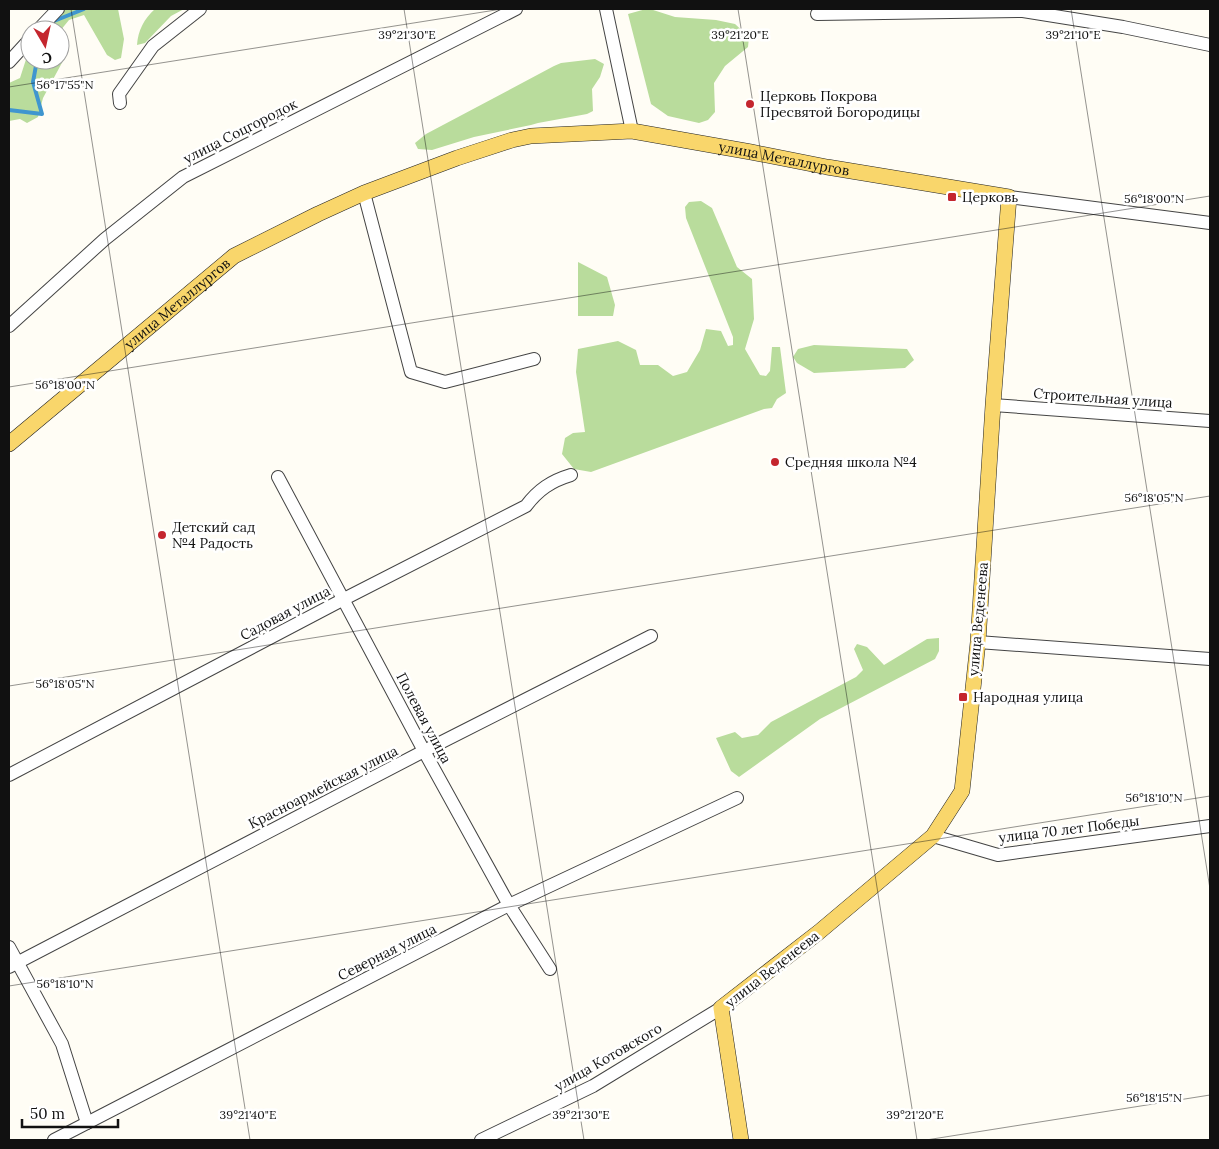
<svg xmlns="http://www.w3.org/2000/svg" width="1219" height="1149" font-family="Lora,serif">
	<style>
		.forest { fill: #b9dc9c }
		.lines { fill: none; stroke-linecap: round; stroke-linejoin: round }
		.stream { stroke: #3f96cf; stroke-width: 4 }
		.minor-casing { stroke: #444; stroke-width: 14 }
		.major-casing { stroke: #222; stroke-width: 16 }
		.minor { stroke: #fff; stroke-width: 12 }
		.major { stroke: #f9d66b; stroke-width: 15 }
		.ticks { fill: none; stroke: #111; stroke-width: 1; stroke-opacity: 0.45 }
		.poi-dot { fill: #c4262e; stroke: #fff; stroke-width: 2 }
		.labels { text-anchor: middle; stroke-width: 5; stroke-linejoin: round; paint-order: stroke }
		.poi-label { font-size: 14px; fill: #111; stroke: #fff; text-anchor: start }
		.street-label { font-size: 14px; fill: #111; stroke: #fff }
		.ticks-label { font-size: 12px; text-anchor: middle; fill: #111; stroke: #fff; stroke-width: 5; stroke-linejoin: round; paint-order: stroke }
	</style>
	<rect width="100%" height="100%" fill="#fffdf5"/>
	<!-- forest -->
	<g class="forest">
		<path d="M62,9h56l6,30 -3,19 -6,2 -8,-5 -23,-40 -15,5 -9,11v-1h-18z"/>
		<path d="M155,9h29l-13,7 -26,27 -8,2c1,-15 7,-26 18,-36z"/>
		<path d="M646,9h4l25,8 41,3 19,4 14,13 -1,10 -23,19 -11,17 1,29 -7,8 -9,3 -31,-7 -17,-12 -23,-90z"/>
		<path d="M60,37l4,7v15l-21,39 -5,19 -11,6 -7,-4 -11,2v-38l11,-5 10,-31v13h30z"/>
		<path d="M595,59l9,5 -4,13 -8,12 1,22 -6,3 -49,9 -7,2 -57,12 -42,13 -14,-1 -3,-6 11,-9 128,-68 7,-3z"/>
		<path d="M701,201l11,7 25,59 15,12 2,40 -9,30 15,26 6,1 4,-5 2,-24h8l6,46 -9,6 -5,9 -8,1 -173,63 -17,-3 -12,-15 3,-16 8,-5 12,-1 -9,-60 2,-23 40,-8 18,9 4,15h18l15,11 14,-4 13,-22 6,-21 15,2 7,15 5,-1v-8l-47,-119 -1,-11 4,-5z"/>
		<path d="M578,262l29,15 8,28 -2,11h-35z"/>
		<path d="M814,345l93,4 7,11 -9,8 -91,5 -17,-10 -4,-6 5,-8z"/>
		<path d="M939,638v13l-4,8 -115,60 -81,58 -8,-6 -15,-33 19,-6 7,6 16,-3 13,-13 85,-45 7,-7 -9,-21 3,-5 10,3 17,18 43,-26z"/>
	</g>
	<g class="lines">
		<!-- stream -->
		<g class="stream">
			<path d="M54,21l30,-12"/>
			<path d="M9,110l33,4 -9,-32 4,-22"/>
		</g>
		<defs>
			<g id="minor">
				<path d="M606,9l26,122"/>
				<path d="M817,14l206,-3 100,16 87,18"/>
				<path d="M38,30l20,-21"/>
				<path d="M9,62l21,-23"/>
				<path d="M120,103l-1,-9 34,-48 47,-37"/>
				<path d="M364,193l47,179 34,10 89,-23"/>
				<path d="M1009,197l201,26"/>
				<path d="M9,326l96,-87 78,-62 333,-168"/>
				<path d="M993,405l217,16"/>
				<path d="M278,477l146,274 85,154 41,64"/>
				<path d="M978,642l232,17"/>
				<path d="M9,775l335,-176 182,-93c12,-16 25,-25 45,-31"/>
				<path d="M933,836l65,19 212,-29"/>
				<path d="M9,947l53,97 25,79"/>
				<path d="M9,967l415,-216 227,-115"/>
				<path d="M54,1140l455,-235 228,-107"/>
				<path d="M481,1140l112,-54 128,-78"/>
			</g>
			<g id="major">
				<path id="s1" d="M9,444l225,-188 84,-42 46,-21 93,-35 55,-18 19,-4 101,-5 119,21 76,15 182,30 -16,208 -15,237 -16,149 -29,45 -114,96 -98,76 20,132"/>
			</g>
		</defs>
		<!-- minor casing -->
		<use href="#minor" class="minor-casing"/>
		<!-- major casing -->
		<use href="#major" class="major-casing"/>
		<!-- minor -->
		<use href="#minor" class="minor"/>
		<!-- major -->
		<use href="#major" class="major"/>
	</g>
	<!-- ticks -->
	<path class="ticks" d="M71,9l179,1131M404,9l180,1131M738,9l179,1131M1071,9l139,880M9,87l493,-78M9,387l1201,-191M9,686l1201,-190M9,986l1201,-190M926,1140l284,-45"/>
	<!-- markers -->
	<g class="poi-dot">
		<circle cx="750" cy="104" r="5"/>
		<rect x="947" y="192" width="10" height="10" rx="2.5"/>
		<circle cx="775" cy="462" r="5"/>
		<circle cx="162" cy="535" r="5"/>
		<rect x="958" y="692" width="10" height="10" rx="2.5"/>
	</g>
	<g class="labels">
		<!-- poi labels -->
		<g class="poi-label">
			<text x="760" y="101">Церковь Покрова<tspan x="760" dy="16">Пресвятой Богородицы</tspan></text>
			<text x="962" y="202">Церковь</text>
			<text x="785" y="467">Средняя школа №4</text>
			<text x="172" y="532">Детский сад<tspan x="172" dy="16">№4 Радость</tspan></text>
			<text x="973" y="702">Народная улица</text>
		</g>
		<!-- street labels -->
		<g class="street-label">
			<text transform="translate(240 131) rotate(-27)" y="5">улица Соцгородок</text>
			<text dy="5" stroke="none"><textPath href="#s1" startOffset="870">улица Металлургов</textPath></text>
			<text dy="5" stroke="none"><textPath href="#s1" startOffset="219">улица Металлургов</textPath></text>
			<text transform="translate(1103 398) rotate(4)" y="5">Строительная улица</text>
			<text transform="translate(285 613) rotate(-28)" y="5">Садовая улица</text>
			<text transform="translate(978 619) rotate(-85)" y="5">улица Веденеева</text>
			<text transform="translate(424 718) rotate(62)" y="5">Полевая улица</text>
			<text transform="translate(323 787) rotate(-27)" y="5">Красноармейская улица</text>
			<text transform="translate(1069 829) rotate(-7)" y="5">улица 70 лет Победы</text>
			<text transform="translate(387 952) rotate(-27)" y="5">Северная улица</text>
			<text transform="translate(772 969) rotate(-38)" y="5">улица Веденеева</text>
			<text transform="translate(608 1057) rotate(-30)" y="5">улица Котовского</text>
		</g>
	</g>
	<g class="ticks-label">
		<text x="1073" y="39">39°21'10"E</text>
		<text x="407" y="39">39°21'30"E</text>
		<text x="740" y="39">39°21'20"E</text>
		<text x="65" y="89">56°17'55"N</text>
		<text x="1154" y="203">56°18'00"N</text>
		<text x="65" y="389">56°18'00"N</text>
		<text x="1154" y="502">56°18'05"N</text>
		<text x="65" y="688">56°18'05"N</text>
		<text x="1154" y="802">56°18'10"N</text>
		<text x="65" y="988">56°18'10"N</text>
		<text x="1154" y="1102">56°18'15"N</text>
		<text x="248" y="1119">39°21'40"E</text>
		<text x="581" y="1119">39°21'30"E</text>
		<text x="915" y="1119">39°21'20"E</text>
	</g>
	<!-- border -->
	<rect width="1219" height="1149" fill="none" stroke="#111111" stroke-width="20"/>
	<!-- north arrow -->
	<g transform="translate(45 45) rotate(171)"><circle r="24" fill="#ffffff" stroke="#a0a0a0"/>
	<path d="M0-4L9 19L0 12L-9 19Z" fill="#c4262e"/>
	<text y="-8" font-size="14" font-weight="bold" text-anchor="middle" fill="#111111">С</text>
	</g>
	<!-- scale -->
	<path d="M22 1119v8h96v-8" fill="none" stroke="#111111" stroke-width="2.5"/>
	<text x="30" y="1119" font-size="15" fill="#111111" stroke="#ffffff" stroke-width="4" paint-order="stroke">50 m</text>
</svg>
